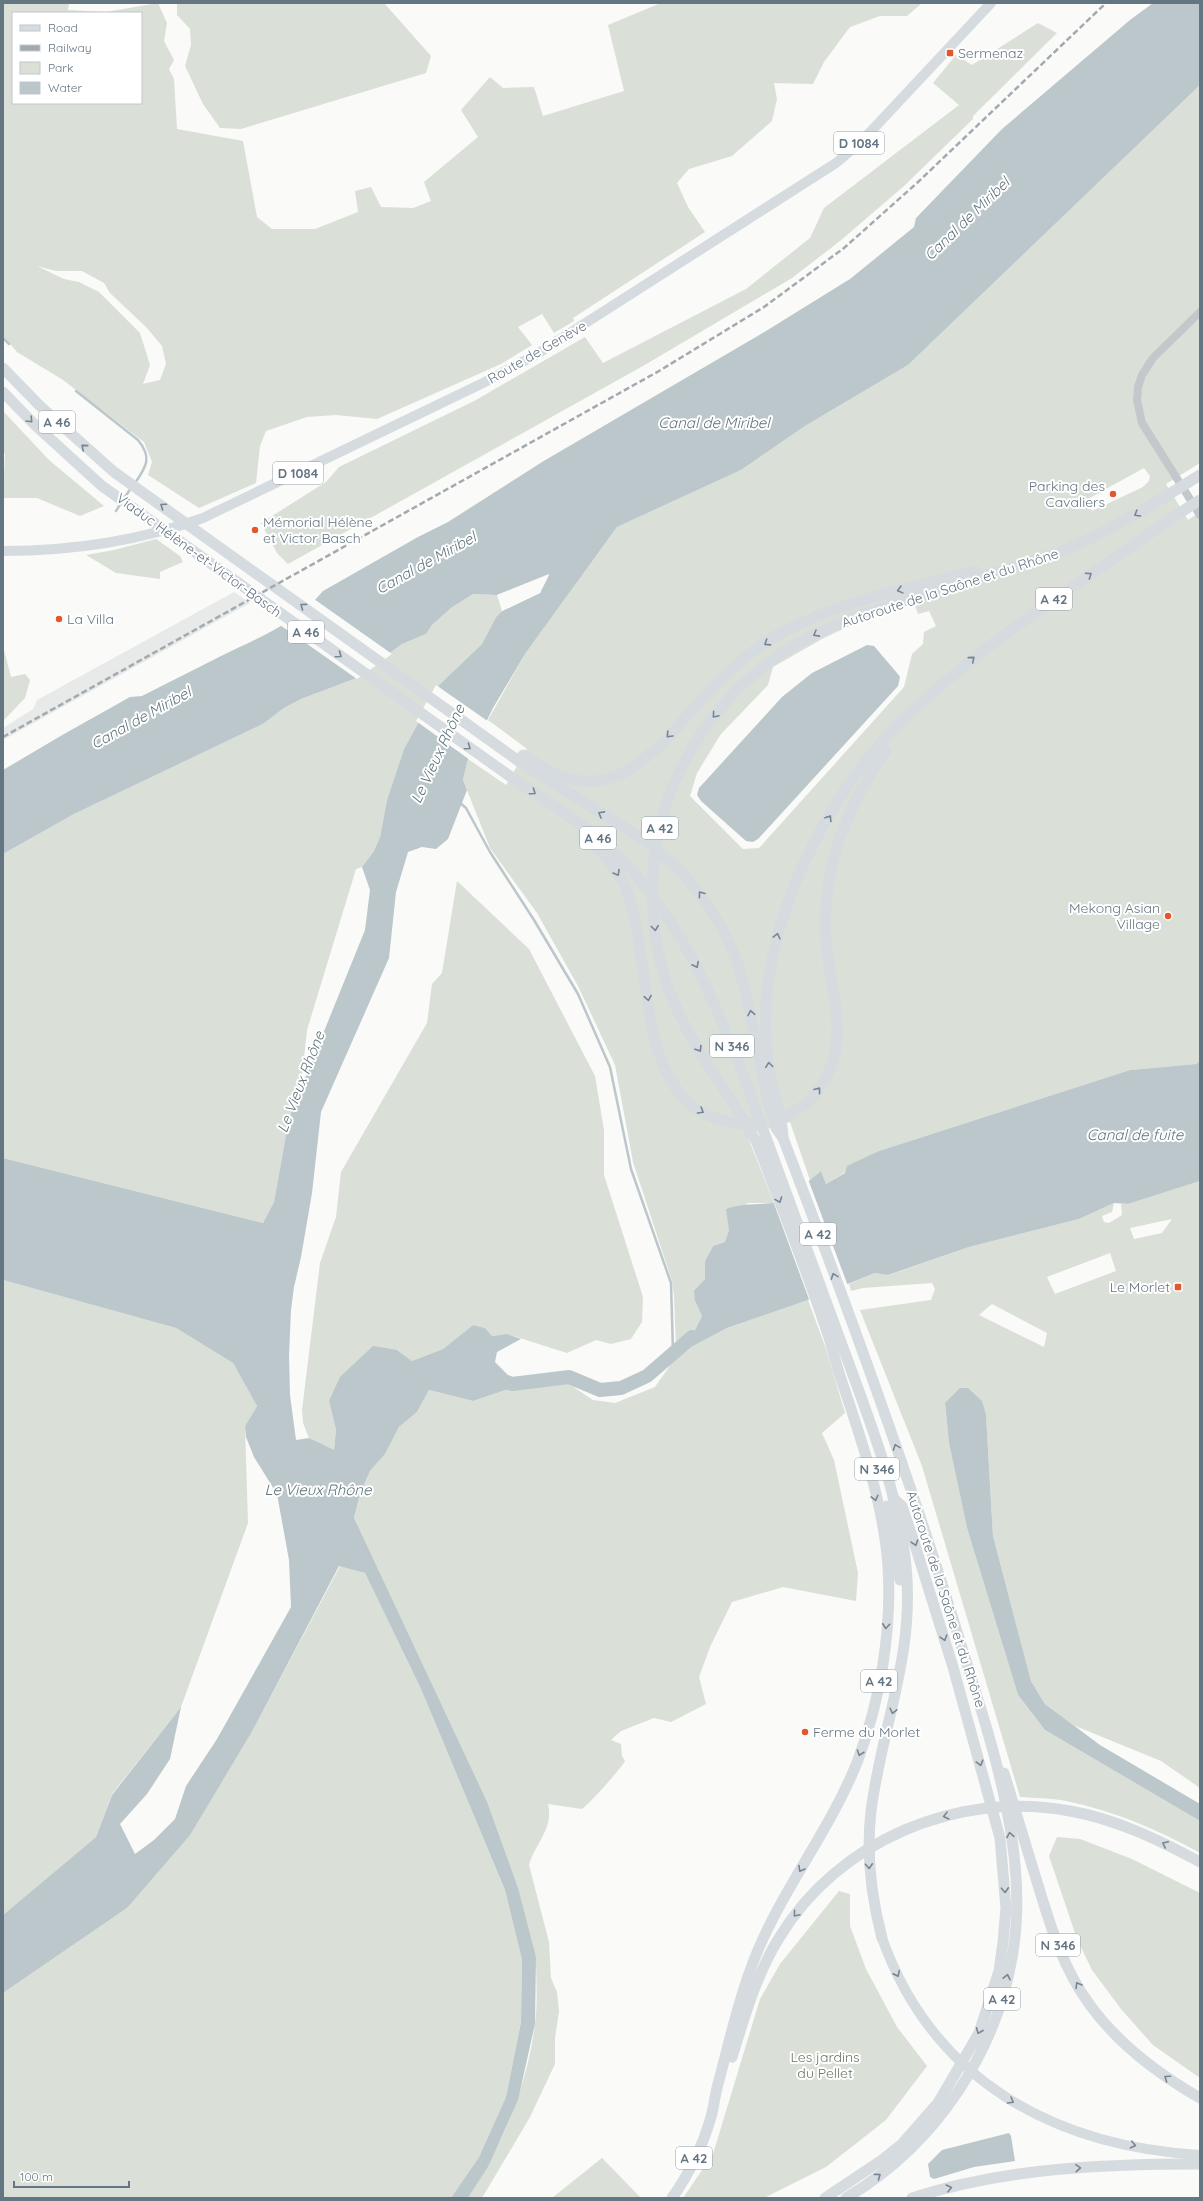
<svg xmlns="http://www.w3.org/2000/svg" width="1203" height="2201" font-family="Quicksand,sans-serif">
	<style>
		.built { fill: #e8e9e9 }
		.green { fill: #dadfd7; fill-rule: evenodd }
		.water { fill: #bbc7cb }
		.pier { fill: #fafaf8 }
		.lines { fill: none; stroke-linecap: round; stroke-linejoin: round }
		.stream { stroke: #bbc7cb; stroke-width: 2.5 }
		.river { stroke: #bbc7cb; stroke-width: 14 }
		.tertiary { stroke: #c3c8cc; stroke-width: 8 }
		.primary { stroke: #d6dbdf; stroke-width: 10 }
		.trunk { stroke: #d6dbdf; stroke-width: 10 }
		.motorway { stroke: #d6dbdf; stroke-width: 11 }
		.rail { stroke: #a2aab0; stroke-width: 2.5; stroke-dasharray: 6 3; stroke-linecap: butt }
		.oneway { stroke: #768591 }
		.poi-dot { fill: #e4572e; stroke: #fff; stroke-width: 1.5 }
		.labels { text-anchor: middle; stroke-width: 4; stroke-linejoin: round; paint-order: stroke }
		.shield { fill: #fff; stroke: #939fa8; stroke-width: 1 }
		.shield-label { font-size: 13px; font-weight: bold; fill: #657683 }
		.poi-label { font-size: 14px; fill: #657683; stroke: #fff; text-anchor: start }
		.street-label { font-size: 14px; fill: #657683; stroke: #fff }
		.park-label { font-size: 14px; fill: #687a64; stroke: #fff }
		.water-label { font-size: 15px; font-style: italic; fill: #60757c; stroke: #fff }
	</style>
	<rect width="100%" height="100%" fill="#fafaf8"/>
	<!-- built -->
	<path class="built" d="M234,592l16,11 -247,137v-12l30,-19 4,-9z"/>
	<!-- green -->
	<g class="green">
		<path d="M3,3h66l-1,7 38,2 52,-9 9,20 -3,18 10,19 -5,9 5,10 3,50 66,12 14,76 15,12h43l43,-17 -3,-21 16,-4 10,20 32,1 18,-7 -7,-19 54,-45 -17,-27 29,-33 13,11 31,-1 9,29 81,-25 -16,-66 53,-22h261l-15,13h-27l-30,11 -26,35 -11,22 -39,-1 3,16 -5,22 -40,35 -43,13 -12,14 11,24 17,25 -132,86 1,3 -20,12 -12,-19 -24,13 14,18 -31,19 -124,55 -41,-4 -29,2 -41,14 -6,15 -4,37 -57,25 -51,-33 4,-13 -8,-20 -81,-62 -46,-28 -14,-16zM13,13h128v90h-128zM37,266l19,5h26l22,12 6,10 37,35 15,18 4,18 -6,16 -17,4 7,-19 -10,-32 -41,-41 -20,-10 -15,-3z"/>
		<path d="M177,3h207l47,53 -5,17 -185,56 -21,-1 -17,-24 -18,-38 6,-21 -1,-16 -13,-14z"/>
		<path d="M1038,23l19,10 -84,83v3l-69,67 -64,55 -48,37 -149,88 -355,198 -11,-11 -16,-30 65,-41 13,-15 137,-67 109,-63 18,26 143,-74 64,-51 14,-30 135,-103 -26,-22 23,-28 16,10z"/>
		<path d="M1200,85v378l-34,21 22,36 12,-8v549l-4,3 -66,6 -251,81 -53,33 -5,-13 -11,9 -20,-58 -43,13 27,68h-26l-19,15v12l-4,12 -12,4 -8,15v18l-10,22 7,15 -8,16 -18,15 -2,-51 -2,-15 -39,-119 -18,-97 -37,-79 -41,-73 -47,-65 -27,-68 5,-21 38,26 21,-36 -39,-29 37,-66 92,-127 124,-57 64,-44 103,-61zM1144,468l6,8 -1,5 -6,6 -51,24 -6,-11zM914,603l4,11 11,-3 7,15 -12,6 -1,12 -11,10 -8,33 -145,161 -16,1 -53,-53 7,-23 24,-39 47,-49 5,-18 49,-28 38,-18z"/>
		<path d="M3,411l46,49 55,46 -24,10 -43,-18h-34l2,-44 -2,-2z"/>
		<path d="M156,539l24,17 3,6 -23,10v7l-44,-6 -30,-18 28,-5z"/>
		<path d="M473,594l24,1 5,16 -6,6 -14,27 -43,41 -35,64 -17,51 -7,37 -6,14 -12,16 -6,2 -49,161 -6,55 -12,33 -15,84 -11,21 -260,-65v-304l71,-40 189,-90 21,-16 17,-9 53,-20 48,-35 24,-10 6,-9 19,-17z"/>
		<path d="M3,646l8,31 14,-3 5,6 -5,18 -22,23z"/>
		<path d="M457,881l72,68 66,127 9,54v45l39,122 -1,25 -11,17 -20,5 -15,-4 -29,13 -60,-19 -15,2 -7,-8 -12,-3 -30,24 -31,12 -15,-11 -68,51 7,29 -2,21 -25,-13 -6,-15 -1,-13 18,-147 16,-46 5,-45 86,-149 5,-39 10,-11z"/>
		<path d="M1200,1181v607l-39,-27 -88,-36 -28,-21 -14,-23 -38,-145 -7,-121 -41,-11 4,39 18,85 51,167 27,35 155,91v32c-43,-24 -86,-42 -134,-52 -15,-3 -31,-3 -46,-4l-98,-331 -62,-156 71,-10 4,-11 -3,-6 -69,5 -12,3 -2,-7 26,-11 14,2 80,-28 110,-28 35,-16 -2,9 -10,4 2,6 5,1 13,-8 -1,-11h7zM1172,1219l-10,14 -28,6 -4,-11zM1110,1253l6,18 -61,23 -8,-17zM992,1304l55,29 -3,14 -65,-32z"/>
		<path d="M3,1280l173,48 57,35 24,43 -12,20 3,97 -67,184 -69,87 -16,43 -93,78z"/>
		<path d="M808,1300l18,49 19,64 -23,20 12,27 24,113 -2,28 -73,-14 -51,15 -22,45 -11,30 7,27 -35,18 -17,-4 -33,13 -10,9 10,4 1,12 3,5c-7,11 -33,40 -43,48l-34,-5c6,25 -13,39 -19,61l20,77 2,36 6,14 2,19 -4,27v26l-25,53 -48,81h-14c34,-53 59,-111 67,-174 3,-22 1,-45 1,-67l-182,-439 6,-24 10,-23 15,-17 14,-27 18,-15 12,-22 44,11 47,-16 46,-3 27,18 22,3 40,-16 23,-33 49,-26z"/>
		<path d="M340,1566l25,7 56,116 84,201 17,70 -1,62 -15,75 -27,60 -28,41h-448v-205l124,-85 127,-180z"/>
		<path d="M1057,1837l23,2 52,20 68,34v185l-47,-33 -32,-36 -29,-39 -15,-31 -28,-83z"/>
		<path d="M839,1891l11,3v32l16,43 31,58 30,39 -41,54 -60,47 -62,31h-81l30,-44 47,-155 20,-35z"/>
		<path d="M602,2158l39,40h-89z"/>
	</g>
	<!-- water -->
	<g class="water">
		<path d="M1153,3h47v82l-292,280 -103,61 -64,44 -124,57 -92,127 -32,54 -25,51 -5,21 4,10 -19,49 -12,10 -14,-2 -14,5 -12,40 -7,66 -68,154 -9,81 -11,64 -7,30 -3,23 -2,45 1,40 6,45 13,-2 25,12 2,-20 -7,-29 11,-24 33,-31 24,4 15,11 31,-12 30,-24 12,3 7,8 15,-2 14,5 -24,13 -2,10 12,12 5,10 8,1 -47,16 -44,-11 -12,22 -18,15 -14,27 -15,17 -10,23 -6,24 133,284 31,86 18,69 -1,67 -17,76 -29,65 -21,33h-17l28,-41 27,-60 15,-75 1,-62 -17,-70 -84,-201 -56,-116 -26,-7 -85,162 -64,107 -63,73 -124,85v-78l93,-78 16,-42 69,-88 -11,52 -23,35 -27,30 15,30 19,-14 21,-21 11,-33 31,-47 74,-132 -2,-47 -12,-66 -23,-37 -8,-20 -1,-11 12,-20 -24,-43 -57,-35 -173,-48v-122l260,65 11,-21 15,-84 76,-188 5,-40 -8,-23 12,-16 6,-14 7,-37 17,-51 35,-64 43,-41 14,-27 6,-6 38,-18 9,-18 -52,20 -24,-1 -22,14 -19,17 -6,9 -24,10 -48,35 -53,20 -17,9 -21,16 -189,90 -71,40v-84l61,-36 66,-37 12,-1c26,-13 53,-27 79,-40 38,-19 75,-32 102,-65l95,-54 30,-15 94,-60 224,-131 84,-52 64,-52 2,-9 86,-89 128,-109z"/>
		<path d="M867,645l7,1 23,27 3,4 -2,9 -140,153 -5,3 -7,-1 -45,-40 -4,-6 2,-7 83,-91 30,-24z"/>
		<path d="M1200,1061v120l-72,23 -14,-1 -35,16 -110,28 -81,28 -13,-2 -67,27 -81,28 -49,26 -2,-7 18,-15 8,-16 -7,-15 -1,-10 11,-12v-18l8,-15 12,-4 4,-12 -3,-21c16,-6 29,-4 46,-6 13,-2 38,-23 49,-32l5,13 19,-11 2,-7 32,-15 251,-81 66,-6z"/>
		<path d="M960,1388h8l14,13 4,14 7,121 38,145 14,23 55,41 100,59v17l-155,-91 -27,-35 -51,-167 -18,-85 -4,-40z"/>
		<path d="M1009,2133l2,3 4,25 -41,6 -40,12 -4,-2 -2,-13 14,-14z"/>
	</g>
	<!-- pier -->
	<g class="pier">
		<path d="M549,574l-9,19 -38,18v-2l37,-17 6,-14 -47,19 -1,-2z"/>
		<path d="M314,599l78,55 -35,25 -77,-54z"/>
		<path d="M436,685l53,37 -19,38 -54,-39z"/>
		<path d="M808,1179l40,107 -38,16 -37,-101z"/>
	</g>
	<g class="lines">
		<!-- stream -->
		<g class="stream">
			<path d="M3,338l6,6"/>
			<path d="M76,391l62,49c14,17 9,26 -3,43"/>
			<path d="M125,497l6,-9"/>
			<path d="M116,511l5,-8"/>
			<path d="M459,802l7,6 24,44 44,68 44,74 32,73 21,102 40,114 2,69"/>
		</g>
		<!-- river -->
		<path class="river" d="M494,1377l18,7 57,-7 31,13 21,-2 26,-12 45,-39"/>
		<!-- tertiary -->
		<path class="tertiary" d="M1200,312l-47,46 -11,17 -4,12 -1,13 5,23 58,92"/>
		<!-- primary -->
		<path class="primary" d="M3,551c68,0 136,-10 200,-33l280,-135 54,-29 299,-191 24,-20 131,-140"/>
		<!-- trunk -->
		<path class="trunk" d="M882,1938c51,143 172,208 318,217"/>
		<!-- motorway -->
		<g class="motorway">
			<path d="M3,368l37,38 74,66 406,290 126,79 36,31 26,33 16,27 12,27 9,29 24,118 7,22 7,10"/>
			<path d="M3,392l32,33 67,61 409,291c29,20 60,38 87,61 68,57 105,136 138,217 35,97 71,194 106,290 25,68 57,149 64,221 9,89 -24,159 -35,245 -5,43 0,85 11,127"/>
			<path d="M523,755c16,10 32,21 51,25 61,13 105,-59 141,-95 21,-21 44,-41 70,-54 59,-32 127,-42 190,-60"/>
			<path d="M583,835c18,15 34,32 43,54 31,79 2,235 126,235"/>
			<path d="M775,1120c15,-4 30,-14 40,-26 33,-38 21,-85 14,-130 -4,-23 -5,-47 -2,-70 6,-54 29,-100 59,-144"/>
			<path d="M887,1506l13,74"/>
			<path d="M1004,1773c10,33 20,66 30,99 14,46 27,94 56,133 29,40 68,69 110,93"/>
			<path d="M732,2057c13,-41 24,-82 47,-119 59,-98 180,-148 291,-127 46,8 89,29 130,51"/>
			<path d="M672,2198c17,-24 31,-53 39,-81 3,-11 4,-22 7,-33 12,-45 22,-91 40,-134 28,-66 74,-123 100,-190 22,-59 34,-129 30,-193 -4,-62 -28,-132 -48,-191 -4,-12 -7,-25 -11,-38 -21,-65 -47,-130 -72,-195 -30,-55 -73,-104 -92,-164 -17,-55 -17,-119 1,-174 26,-78 84,-142 160,-176 32,-14 66,-25 101,-35 43,-14 87,-28 131,-41 50,-21 96,-49 142,-78"/>
			<path d="M825,2198l57,-38 20,-16 36,-41 41,-70 20,-62 4,-29 3,-34 -6,-70 -47,-171 -38,-122 -13,-39 -9,-8"/>
			<path d="M846,2198c90,-53 154,-149 168,-253 14,-101 -26,-212 -55,-307 -52,-169 -113,-335 -176,-500 0,-18 -7,-35 -11,-53 -6,-29 -8,-61 -5,-91 9,-95 65,-204 133,-271 61,-60 130,-108 200,-155 34,-23 66,-47 100,-68"/>
			<path d="M912,2198c92,-30 191,-34 288,-34"/>
		</g>
		<!-- rail -->
		<path class="rail" d="M3,737l656,-366 105,-64 80,-59 73,-65 189,-180"/>
	</g>
	<!-- one-way arrows -->
	<defs><path id="oneway-chevron" d="M-2-3.5L2.5 0L-2 3.5" fill="none" stroke-width="1.6" stroke-linecap="round" stroke-linejoin="round"/></defs>
	<g class="oneway">
		<use href="#oneway-chevron" transform="translate(30 420) rotate(46)"/>
		<use href="#oneway-chevron" transform="translate(84 447) rotate(-139)"/>
		<use href="#oneway-chevron" transform="translate(163 506) rotate(-145)"/>
		<use href="#oneway-chevron" transform="translate(1137 514) rotate(149)"/>
		<use href="#oneway-chevron" transform="translate(1089 575) rotate(-34)"/>
		<use href="#oneway-chevron" transform="translate(900 590) rotate(165)"/>
		<use href="#oneway-chevron" transform="translate(303 606) rotate(-144)"/>
		<use href="#oneway-chevron" transform="translate(816 634) rotate(151)"/>
		<use href="#oneway-chevron" transform="translate(767 643) rotate(147)"/>
		<use href="#oneway-chevron" transform="translate(339 655) rotate(35)"/>
		<use href="#oneway-chevron" transform="translate(972 659) rotate(-40)"/>
		<use href="#oneway-chevron" transform="translate(715 715) rotate(130)"/>
		<use href="#oneway-chevron" transform="translate(669 735) rotate(133)"/>
		<use href="#oneway-chevron" transform="translate(468 747) rotate(35)"/>
		<use href="#oneway-chevron" transform="translate(533 792) rotate(35)"/>
		<use href="#oneway-chevron" transform="translate(601 814) rotate(-151)"/>
		<use href="#oneway-chevron" transform="translate(829 818) rotate(-58)"/>
		<use href="#oneway-chevron" transform="translate(617 873) rotate(60)"/>
		<use href="#oneway-chevron" transform="translate(701 894) rotate(-127)"/>
		<use href="#oneway-chevron" transform="translate(655 928) rotate(83)"/>
		<use href="#oneway-chevron" transform="translate(777 936) rotate(-76)"/>
		<use href="#oneway-chevron" transform="translate(696 965) rotate(63)"/>
		<use href="#oneway-chevron" transform="translate(648 998) rotate(81)"/>
		<use href="#oneway-chevron" transform="translate(751 1013) rotate(-101)"/>
		<use href="#oneway-chevron" transform="translate(699 1049) rotate(58)"/>
		<use href="#oneway-chevron" transform="translate(769 1065) rotate(-98)"/>
		<use href="#oneway-chevron" transform="translate(818 1090) rotate(-52)"/>
		<use href="#oneway-chevron" transform="translate(701 1111) rotate(30)"/>
		<use href="#oneway-chevron" transform="translate(779 1200) rotate(70)"/>
		<use href="#oneway-chevron" transform="translate(834 1276) rotate(-110)"/>
		<use href="#oneway-chevron" transform="translate(896 1447) rotate(-110)"/>
		<use href="#oneway-chevron" transform="translate(875 1498) rotate(76)"/>
		<use href="#oneway-chevron" transform="translate(915 1543) rotate(72)"/>
		<use href="#oneway-chevron" transform="translate(886 1626) rotate(95)"/>
		<use href="#oneway-chevron" transform="translate(944 1638) rotate(73)"/>
		<use href="#oneway-chevron" transform="translate(893 1711) rotate(103)"/>
		<use href="#oneway-chevron" transform="translate(860 1753) rotate(109)"/>
		<use href="#oneway-chevron" transform="translate(980 1763) rotate(75)"/>
		<use href="#oneway-chevron" transform="translate(946 1816) rotate(166)"/>
		<use href="#oneway-chevron" transform="translate(1010 1835) rotate(-99)"/>
		<use href="#oneway-chevron" transform="translate(1165 1844) rotate(-155)"/>
		<use href="#oneway-chevron" transform="translate(869 1866) rotate(87)"/>
		<use href="#oneway-chevron" transform="translate(801 1869) rotate(120)"/>
		<use href="#oneway-chevron" transform="translate(1005 1890) rotate(87)"/>
		<use href="#oneway-chevron" transform="translate(796 1914) rotate(130)"/>
		<use href="#oneway-chevron" transform="translate(897 1974) rotate(64)"/>
		<use href="#oneway-chevron" transform="translate(1007 1977) rotate(-78)"/>
		<use href="#oneway-chevron" transform="translate(1078 1985) rotate(-121)"/>
		<use href="#oneway-chevron" transform="translate(979 2031) rotate(112)"/>
		<use href="#oneway-chevron" transform="translate(1167 2078) rotate(-145)"/>
		<use href="#oneway-chevron" transform="translate(1011 2101) rotate(30)"/>
		<use href="#oneway-chevron" transform="translate(1133 2145) rotate(12)"/>
		<use href="#oneway-chevron" transform="translate(1078 2168) rotate(-4)"/>
		<use href="#oneway-chevron" transform="translate(878 2176) rotate(-36)"/>
		<use href="#oneway-chevron" transform="translate(949 2188) rotate(-14)"/>
	</g>
	<!-- markers -->
	<g class="poi-dot">
		<rect x="946" y="49" width="8" height="8" rx="2"/>
		<circle cx="1113" cy="494" r="4"/>
		<circle cx="255" cy="530" r="4"/>
		<circle cx="59" cy="619" r="4"/>
		<circle cx="1168" cy="916" r="4"/>
		<rect x="1174" y="1283" width="8" height="8" rx="2"/>
		<circle cx="805" cy="1732" r="4"/>
	</g>
	<g class="labels">
		<!-- shield labels -->
		<g class="shield">
			<rect x="834" y="132" width="50" height="22" rx="3"/>
			<rect x="39" y="411" width="36" height="22" rx="3"/>
			<rect x="273" y="462" width="50" height="22" rx="3"/>
			<rect x="1036" y="588" width="36" height="22" rx="3"/>
			<rect x="288" y="621" width="36" height="22" rx="3"/>
			<rect x="642" y="817" width="36" height="22" rx="3"/>
			<rect x="580" y="827" width="36" height="22" rx="3"/>
			<rect x="710" y="1035" width="44" height="22" rx="3"/>
			<rect x="800" y="1223" width="36" height="22" rx="3"/>
			<rect x="855" y="1458" width="44" height="22" rx="3"/>
			<rect x="861" y="1670" width="36" height="22" rx="3"/>
			<rect x="1036" y="1934" width="44" height="22" rx="3"/>
			<rect x="984" y="1988" width="36" height="22" rx="3"/>
			<rect x="676" y="2147" width="36" height="22" rx="3"/>
		</g>
		<g class="shield-label">
			<text x="859" y="148">D 1084</text>
			<text x="57" y="427">A 46</text>
			<text x="298" y="478">D 1084</text>
			<text x="1054" y="604">A 42</text>
			<text x="306" y="637">A 46</text>
			<text x="660" y="833">A 42</text>
			<text x="598" y="843">A 46</text>
			<text x="732" y="1051">N 346</text>
			<text x="818" y="1239">A 42</text>
			<text x="877" y="1474">N 346</text>
			<text x="879" y="1686">A 42</text>
			<text x="1058" y="1950">N 346</text>
			<text x="1002" y="2004">A 42</text>
			<text x="694" y="2163">A 42</text>
		</g>
		<!-- poi labels -->
		<g class="poi-label">
			<text x="958" y="58">Sermenaz</text>
			<text x="1105" y="491" text-anchor="end">Parking des<tspan x="1105" dy="16">Cavaliers</tspan></text>
			<text x="263" y="527">Mémorial Hélène<tspan x="263" dy="16">et Victor Basch</tspan></text>
			<text x="67" y="624">La Villa</text>
			<text x="1160" y="913" text-anchor="end">Mekong Asian<tspan x="1160" dy="16">Village</tspan></text>
			<text x="1170" y="1292" text-anchor="end">Le Morlet</text>
			<text x="813" y="1737">Ferme du Morlet</text>
		</g>
		<!-- street labels -->
		<g class="street-label">
			<text transform="translate(537 352) rotate(-30)" y="5">Route de Genève</text>
			<text transform="translate(199 555) rotate(36)" y="5">Viaduc Hélène-et-Victor-Basch</text>
			<text transform="translate(950 588) rotate(-18)" y="5">Autoroute de la Saône et du Rhône</text>
			<text transform="translate(946 1599) rotate(72)" y="5">Autoroute de la Saône et du Rhône</text>
		</g>
		<!-- park labels -->
		<g class="park-label">
			<text x="825" y="2062">Les jardins<tspan x="825" dy="16">du Pellet</tspan></text>
		</g>
		<!-- water labels -->
		<g class="water-label">
			<text transform="translate(967 219) rotate(-44)" y="5">Canal de Miribel</text>
			<text x="714" y="428">Canal de Miribel</text>
			<text transform="translate(426 563) rotate(-29)" y="5">Canal de Miribel</text>
			<text transform="translate(141 718) rotate(-29)" y="5">Canal de Miribel</text>
			<text transform="translate(438 754) rotate(-65)" y="5">Le Vieux Rhône</text>
			<text transform="translate(301 1082) rotate(-69)" y="5">Le Vieux Rhône</text>
			<text x="1135" y="1140">Canal de fuite</text>
			<text x="318" y="1495">Le Vieux Rhône</text>
		</g>
	</g>
	<!-- border -->
	<rect width="1203" height="2201" fill="none" stroke="#657683" stroke-width="8"/>
	<!-- legend -->
	<rect x="12" y="12" width="130" height="92" fill="#ffffff" stroke="#c1c8cd"/>
	<rect x="20" y="25" width="20" height="6" fill="#d6dbdf" stroke="#c1c8cd"/>
	<text x="48" y="32" font-size="12" fill="#657683">Road</text>
	<rect x="20" y="45" width="20" height="6" fill="#a2aab0" stroke="#c1c8cd"/>
	<text x="48" y="52" font-size="12" fill="#657683">Railway</text>
	<rect x="20" y="62" width="20" height="12" fill="#dadfd7" stroke="#c1c8cd"/>
	<text x="48" y="72" font-size="12" fill="#657683">Park</text>
	<rect x="20" y="82" width="20" height="12" fill="#bbc7cb" stroke="#c1c8cd"/>
	<text x="48" y="92" font-size="12" fill="#657683">Water</text>
	<!-- scale -->
	<path d="M14 2181v6h115v-6" fill="none" stroke="#657683" stroke-width="2"/>
	<text x="20" y="2181" font-size="12" fill="#657683" stroke="#ffffff" stroke-width="3" paint-order="stroke">100 m</text>
</svg>
